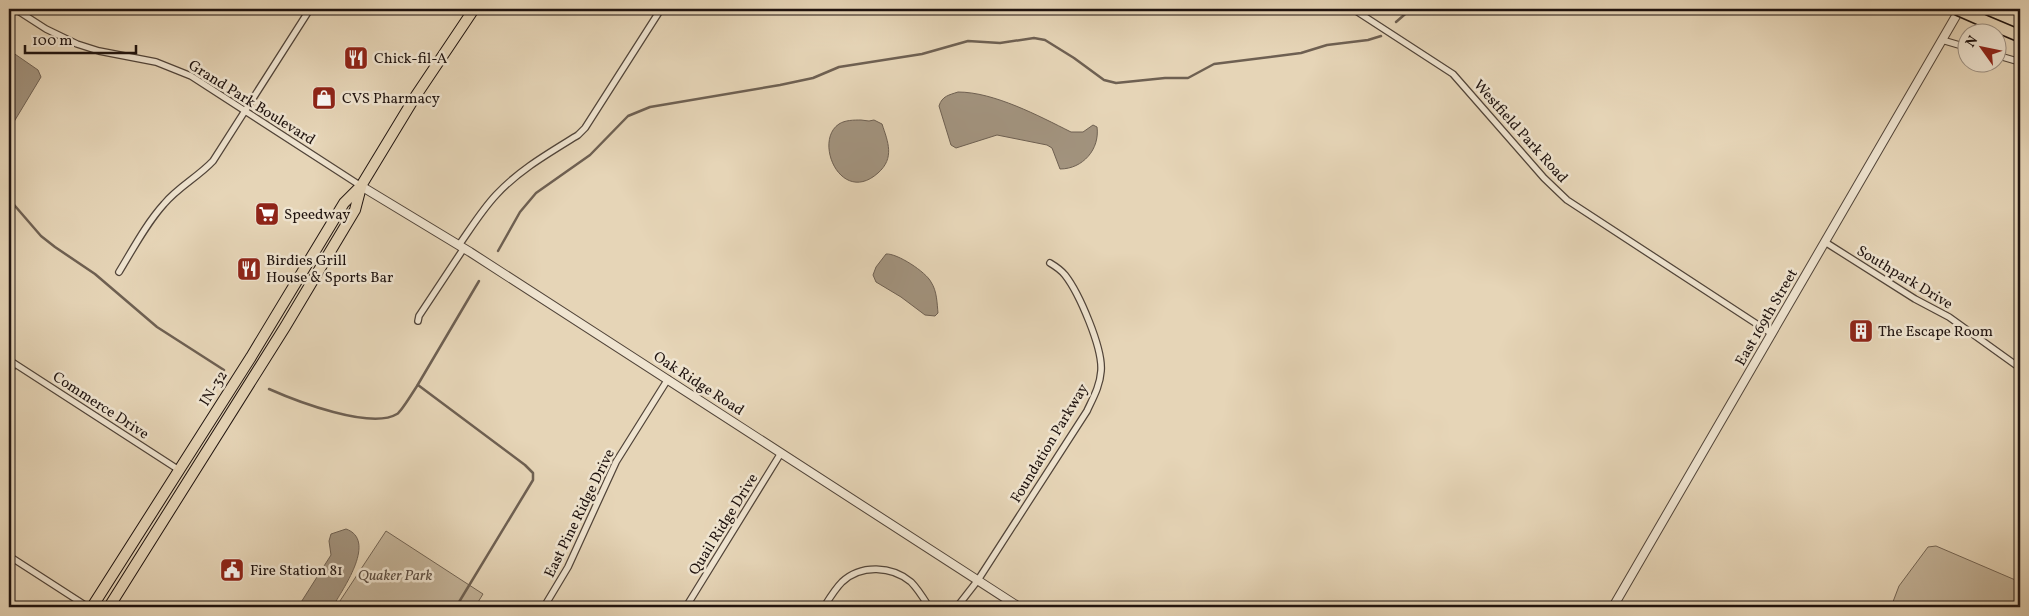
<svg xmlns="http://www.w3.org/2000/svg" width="2029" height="616" font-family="Vollkorn,serif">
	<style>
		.green { fill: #c4b49a; stroke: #726454 }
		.water { fill: #a2937e; stroke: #6e6052 }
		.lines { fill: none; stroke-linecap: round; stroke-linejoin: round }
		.stream { stroke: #6e6052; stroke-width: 2.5 }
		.minor-casing { stroke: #514439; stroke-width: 8 }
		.tertiary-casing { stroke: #514439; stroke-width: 10 }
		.primary-casing { stroke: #1f130f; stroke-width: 12 }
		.motorway-casing { stroke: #1f130f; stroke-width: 14 }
		.minor { stroke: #efe4d0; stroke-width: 5.5 }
		.tertiary { stroke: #efe4d0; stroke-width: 8 }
		.primary { stroke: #e6d5b7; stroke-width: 10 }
		.motorway { stroke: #e6d5b7; stroke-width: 11 }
		.motorway-bridge-casing { stroke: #1f130f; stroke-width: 14; stroke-linecap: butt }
		.motorway-bridge { stroke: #e6d5b7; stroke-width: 11 }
		.labels { text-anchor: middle; stroke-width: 5; stroke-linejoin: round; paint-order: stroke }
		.poi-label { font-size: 15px; fill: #1f130f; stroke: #efe4d0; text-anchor: start }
		.street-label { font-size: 15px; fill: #1f130f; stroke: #efe4d0 }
		.park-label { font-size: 15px; font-style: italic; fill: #594b40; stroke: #efe4d0 }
	</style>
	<rect width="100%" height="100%" fill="#e6d5b7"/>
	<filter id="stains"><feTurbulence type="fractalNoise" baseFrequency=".004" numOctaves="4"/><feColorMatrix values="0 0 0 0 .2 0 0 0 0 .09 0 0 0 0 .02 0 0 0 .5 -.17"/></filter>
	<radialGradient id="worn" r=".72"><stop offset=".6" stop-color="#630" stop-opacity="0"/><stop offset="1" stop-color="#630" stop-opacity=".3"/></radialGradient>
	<!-- green -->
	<g class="green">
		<path d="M386,531l97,63 -8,13h-139z"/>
		<path d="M1936,546l84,36v18l-4,7h-125l8,-21 29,-39z"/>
	</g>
	<!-- water -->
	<g class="water">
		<path d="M9,50l29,20 3,7 -32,53z"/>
		<path d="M958,92c36,0 81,24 113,40h12l10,-7 4,2c3,22 -14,42 -37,42l-8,-21 -5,-3 -50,-10 -41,13 -5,-3 -12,-39c3,-10 10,-11 19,-14z"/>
		<path d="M861,120l8,1 5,-1 8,4c6,18 13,34 -4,49 -37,33 -65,-32 -39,-49 6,-4 15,-4 22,-4z"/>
		<path d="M886,254c11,-1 40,18 45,28 6,9 6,21 7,31l-3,3 -10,-1 -24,-18 -25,-15 -3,-7 3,-8z"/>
		<path d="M346,529c31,11 -2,58 -11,74l-3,4h-34l33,-52 -2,-14 2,-7z"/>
	</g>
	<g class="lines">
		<!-- stream -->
		<g class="stream">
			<path d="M1396,22l15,-13"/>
			<path d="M9,199l32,37 14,11 40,27 62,53 67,43"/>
			<path d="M498,251l22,-39 16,-19 54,-38 38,-39 22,-9 130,-22 33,-7 26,-11 83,-13 46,-13 32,2 34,-5 11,2 29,18 30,22 12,3 49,-5h23l26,-14 87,-11 26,-8 41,-5 13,-4"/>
			<path d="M418,385l107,80 8,8v7l-77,127"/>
			<path d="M269,389c27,12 102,41 128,25 4,-2 16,-22 20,-28l62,-105"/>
		</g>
		<defs>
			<g id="minor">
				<path d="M15,9l31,20 31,15 22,7 57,11 35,14 170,110"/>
				<path d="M1353,9l100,65 91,104 23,22 205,134"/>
				<path d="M1942,40l24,7"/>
				<path d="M1996,55l24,7"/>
				<path d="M1825,242l90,57 34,18 71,51"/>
				<path d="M459,245c12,-17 23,-35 37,-50 23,-25 53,-42 82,-60l7,-7 76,-119"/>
				<path d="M119,272c14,-23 27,-48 45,-68 14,-17 34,-27 49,-43l97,-152"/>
				<path d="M418,321l1,-5 45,-68"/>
				<path d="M9,360l170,110"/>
				<path d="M9,373l5,-9"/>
				<path d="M9,556l79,51"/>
				<path d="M544,607l24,-40 48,-105 52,-83"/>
				<path d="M686,607l95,-154"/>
				<path d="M824,607c5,-8 11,-18 18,-25 19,-18 50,-16 69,0 7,7 13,17 18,25"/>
				<path d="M957,607l21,-27 109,-169c6,-13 13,-25 14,-40 2,-23 -22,-78 -36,-96 -4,-5 -10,-9 -15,-12"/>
			</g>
			<g id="tertiary">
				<path d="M361,186l109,66 549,355"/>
				<path d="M1613,607l347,-598"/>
			</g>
			<g id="primary">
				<path d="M92,607l159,-250 93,-154 17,-17 54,-89 59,-88"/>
				<path d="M109,607l176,-280 70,-117 6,-23"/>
			</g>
			<path id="motorway" d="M1982,20l38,16"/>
		</defs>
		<!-- minor casing -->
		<use href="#minor" class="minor-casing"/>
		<!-- tertiary casing -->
		<use href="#tertiary" class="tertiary-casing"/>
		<!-- primary casing -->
		<use href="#primary" class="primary-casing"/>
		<!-- motorway casing -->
		<use href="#motorway" class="motorway-casing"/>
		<!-- minor -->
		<use href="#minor" class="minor"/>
		<!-- tertiary -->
		<use href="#tertiary" class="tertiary"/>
		<!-- primary -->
		<use href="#primary" class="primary"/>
		<!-- motorway -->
		<use href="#motorway" class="motorway"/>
		<defs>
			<path id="motorway-bridge" d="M1957,9l25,11"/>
		</defs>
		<!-- motorway-bridge casing -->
		<use href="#motorway-bridge" class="motorway-bridge-casing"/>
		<!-- motorway-bridge -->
		<use href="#motorway-bridge" class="motorway-bridge"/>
	</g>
	<!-- icons -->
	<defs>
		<symbol id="restaurant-square" viewBox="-11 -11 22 22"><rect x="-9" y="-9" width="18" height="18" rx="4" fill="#8f2418" stroke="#efe4d0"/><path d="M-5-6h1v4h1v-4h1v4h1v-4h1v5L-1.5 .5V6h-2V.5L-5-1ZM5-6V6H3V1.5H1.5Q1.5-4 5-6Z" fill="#fff"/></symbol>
		<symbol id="shop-square" viewBox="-11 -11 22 22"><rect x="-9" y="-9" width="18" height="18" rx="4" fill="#8f2418" stroke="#efe4d0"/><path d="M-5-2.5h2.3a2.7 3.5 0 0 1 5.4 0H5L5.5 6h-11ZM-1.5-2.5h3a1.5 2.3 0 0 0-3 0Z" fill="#fff"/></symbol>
		<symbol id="supermarket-square" viewBox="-11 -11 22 22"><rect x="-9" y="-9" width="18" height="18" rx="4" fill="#8f2418" stroke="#efe4d0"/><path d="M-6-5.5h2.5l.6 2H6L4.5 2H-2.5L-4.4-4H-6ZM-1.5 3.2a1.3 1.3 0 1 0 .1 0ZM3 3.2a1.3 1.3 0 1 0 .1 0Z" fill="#fff"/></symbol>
		<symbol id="building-square" viewBox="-11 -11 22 22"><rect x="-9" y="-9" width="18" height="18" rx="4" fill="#8f2418" stroke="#efe4d0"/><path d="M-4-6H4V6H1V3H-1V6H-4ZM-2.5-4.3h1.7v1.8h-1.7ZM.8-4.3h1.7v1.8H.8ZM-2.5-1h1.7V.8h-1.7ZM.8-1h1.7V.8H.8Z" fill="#fff"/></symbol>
		<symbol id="civic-square" viewBox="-11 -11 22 22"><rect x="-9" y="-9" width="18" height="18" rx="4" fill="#8f2418" stroke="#efe4d0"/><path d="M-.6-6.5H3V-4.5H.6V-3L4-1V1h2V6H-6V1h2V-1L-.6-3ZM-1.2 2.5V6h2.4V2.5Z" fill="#fff"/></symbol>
	</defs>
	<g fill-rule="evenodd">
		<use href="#restaurant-square" x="342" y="44" width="28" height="28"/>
		<use href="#shop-square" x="310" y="84" width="28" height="28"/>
		<use href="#supermarket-square" x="253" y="200" width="28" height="28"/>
		<use href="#restaurant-square" x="235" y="255" width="28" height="28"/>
		<use href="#building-square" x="1847" y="317" width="28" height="28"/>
		<use href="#civic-square" x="218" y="556" width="28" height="28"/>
	</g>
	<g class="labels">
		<!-- poi labels -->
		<g class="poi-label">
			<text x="374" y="63">Chick-fil-A</text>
			<text x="342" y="103">CVS Pharmacy</text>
			<text x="284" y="219">Speedway</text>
			<text x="266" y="265">Birdies Grill<tspan x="266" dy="17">House &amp; Sports Bar</tspan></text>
			<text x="1878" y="336">The Escape Room</text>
			<text x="250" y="575">Fire Station 81</text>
		</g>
		<!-- street labels -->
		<g class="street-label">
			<text transform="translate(252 102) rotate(32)" y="5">Grand Park Boulevard</text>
			<text transform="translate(1521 131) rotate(48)" y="5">Westfield Park Road</text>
			<text transform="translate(1905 277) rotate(31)" y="5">Southpark Drive</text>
			<text transform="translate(1766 317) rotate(-60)" y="5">East 169th Street</text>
			<text transform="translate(699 383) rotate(33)" y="5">Oak Ridge Road</text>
			<text transform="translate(213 388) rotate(-58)" y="5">IN-32</text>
			<text transform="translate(101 405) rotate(33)" y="5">Commerce Drive</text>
			<text transform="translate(1049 443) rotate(-59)" y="5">Foundation Parkway</text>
			<text transform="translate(579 513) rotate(-64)" y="5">East Pine Ridge Drive</text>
			<text transform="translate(723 524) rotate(-58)" y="5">Quail Ridge Drive</text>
		</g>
		<!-- park labels -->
		<g class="park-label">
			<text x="395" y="580">Quaker Park</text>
		</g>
	</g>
	<!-- margin -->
	<rect width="2029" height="616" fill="none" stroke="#e6d5b7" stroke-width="30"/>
	<rect x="10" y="10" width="2009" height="596" fill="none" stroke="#1f130f" stroke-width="2.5"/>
	<rect x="15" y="15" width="1999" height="586" fill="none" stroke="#1f130f"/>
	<!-- north arrow -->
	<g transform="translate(1982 48) rotate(303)"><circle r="24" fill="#efe4d0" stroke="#9c9083"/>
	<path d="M0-4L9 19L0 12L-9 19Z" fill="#8f2418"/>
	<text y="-8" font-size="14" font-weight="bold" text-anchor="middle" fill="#1f130f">N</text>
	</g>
	<!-- scale -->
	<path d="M25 45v8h111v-8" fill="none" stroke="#1f130f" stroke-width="2.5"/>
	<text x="32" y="45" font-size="15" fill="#1f130f" stroke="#efe4d0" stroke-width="4" paint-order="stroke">100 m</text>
	<rect width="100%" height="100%" filter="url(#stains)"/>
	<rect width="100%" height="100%" fill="url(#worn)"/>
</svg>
